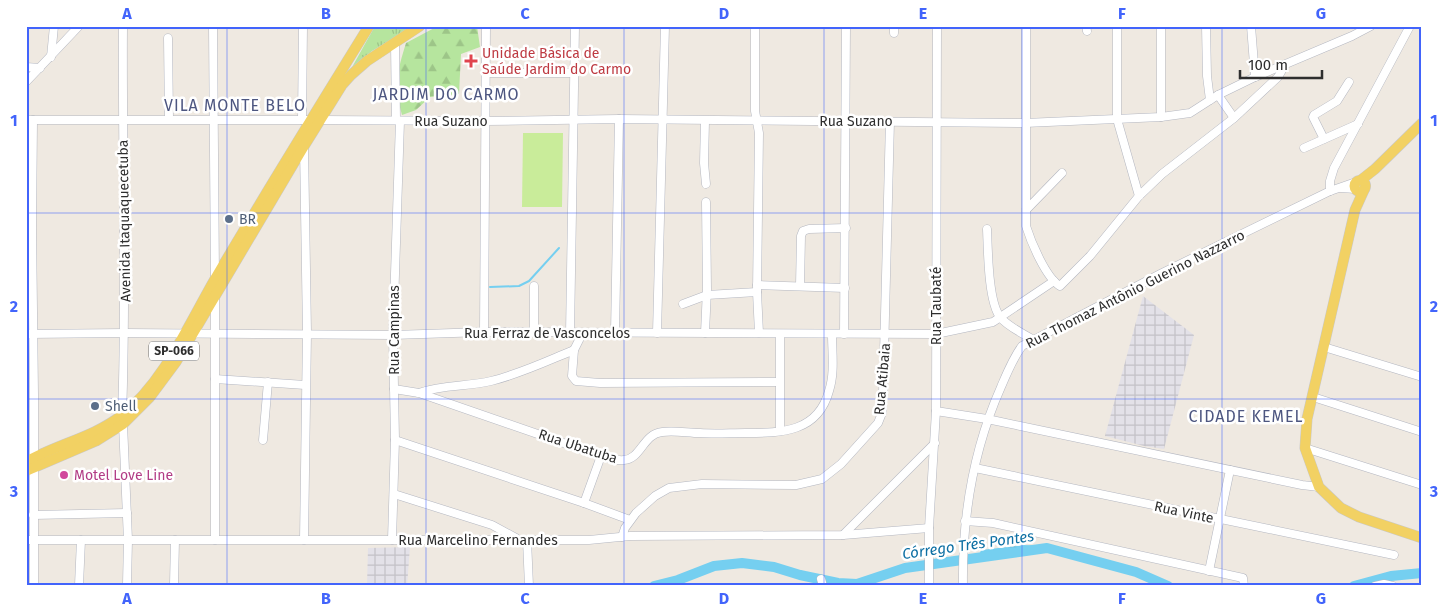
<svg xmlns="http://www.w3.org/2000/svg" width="1448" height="612" font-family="'Fira Sans',sans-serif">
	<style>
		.industrial { fill: url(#industrial-grid) }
		.grass { fill: url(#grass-tufts) }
		.forest { fill: url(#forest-firs) }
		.pitch { fill: #c9ec9a }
		.water { fill: url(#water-ripples) }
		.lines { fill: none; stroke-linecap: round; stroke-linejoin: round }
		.stream { stroke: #75cff0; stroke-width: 2 }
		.river { stroke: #75cff0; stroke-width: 10 }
		.minor-casing { stroke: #b4b7c1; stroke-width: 9 }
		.major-casing { stroke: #c9c9c9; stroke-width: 11 }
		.minor { stroke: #fff; stroke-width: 8 }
		.major { stroke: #f2d163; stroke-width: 10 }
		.grid { fill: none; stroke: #4264fb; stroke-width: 1; stroke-opacity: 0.55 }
		.health-dot { fill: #e0444e; stroke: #fff; stroke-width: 2 }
		.service-dot { fill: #5c6f8a; stroke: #fff; stroke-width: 2 }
		.hotel-dot { fill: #d1479c; stroke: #fff; stroke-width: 2 }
		.labels { text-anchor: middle; stroke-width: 5; stroke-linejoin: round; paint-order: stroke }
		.shield { fill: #fff; stroke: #6d6d6d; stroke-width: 1 }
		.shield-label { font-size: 12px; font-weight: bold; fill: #2e2e2e }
		.health-label { font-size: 14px; fill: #be3a42; stroke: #fff; text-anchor: start }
		.street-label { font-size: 14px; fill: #2e2e2e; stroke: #fff }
		.service-label { font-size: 14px; fill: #4e5e75; stroke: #fff; text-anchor: start }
		.hotel-label { font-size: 14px; fill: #b23c85; stroke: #fff; text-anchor: start }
		.water-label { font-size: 15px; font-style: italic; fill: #0d6fa3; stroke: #fff }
		.quarter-label { font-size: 16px; letter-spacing: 1px; fill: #4d5680; stroke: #fff }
		.neatline { fill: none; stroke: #4264fb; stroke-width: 2 }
		.grid-label { font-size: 16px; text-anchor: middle; font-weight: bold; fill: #4264fb }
	</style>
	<defs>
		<pattern id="industrial-grid" width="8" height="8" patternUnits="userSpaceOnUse" patternTransform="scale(1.25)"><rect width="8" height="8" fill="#e3e1e8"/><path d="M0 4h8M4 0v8" fill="none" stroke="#c3c1c7"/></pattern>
		<pattern id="grass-tufts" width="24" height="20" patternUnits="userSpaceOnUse" patternTransform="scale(1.25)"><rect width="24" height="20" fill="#b6e59e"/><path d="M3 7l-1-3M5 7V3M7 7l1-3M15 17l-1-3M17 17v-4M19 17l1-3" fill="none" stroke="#9dc588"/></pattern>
		<pattern id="forest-firs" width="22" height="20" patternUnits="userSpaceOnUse" patternTransform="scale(1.25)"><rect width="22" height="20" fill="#b6e59e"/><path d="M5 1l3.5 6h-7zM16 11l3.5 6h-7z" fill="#9dc588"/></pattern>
		<pattern id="water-ripples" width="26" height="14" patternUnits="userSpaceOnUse" patternTransform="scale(1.25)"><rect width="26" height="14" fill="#75cff0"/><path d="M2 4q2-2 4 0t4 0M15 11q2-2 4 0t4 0" fill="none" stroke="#66b2ce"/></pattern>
	</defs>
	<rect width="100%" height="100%" fill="#efe9e1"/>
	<!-- industrial -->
	<g class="industrial">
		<path d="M1143,296l51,39 -30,114 -20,-3 -39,-10z"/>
		<path d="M410,547l-3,39h-40l1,-38z"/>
	</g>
	<!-- grass -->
	<path class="grass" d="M375,26h39l-42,25 -21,18z"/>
	<!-- forest -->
	<path class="forest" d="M438,26h39l3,21 -19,7 -2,40 -29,3 -14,13 -14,5c-8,-30 -5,-43 4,-72z"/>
	<!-- pitch -->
	<path class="pitch" d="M523,133h40l-1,74h-40z"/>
	<!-- water -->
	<g class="water">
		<path d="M1024,545l34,2 25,8 -1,2 -27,-9h-32l-44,8 2,-6z"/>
		<path d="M1388,575l-1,4 -27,7h-12z"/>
	</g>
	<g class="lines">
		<!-- stream -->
		<path class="stream" d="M490,287l29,-1 10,-5 30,-33"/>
		<!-- river -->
		<g class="river">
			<path d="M654,586l24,-6 36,-14 28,-3 32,4 26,8 38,8 19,1 48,-16 142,-20 89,24 32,14"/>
			<path d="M1354,586l37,-10 31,-3"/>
		</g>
		<defs>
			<g id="minor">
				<path d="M213,26l2,253"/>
				<path d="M755,26v85l4,22 -2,159 2,41"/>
				<path d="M1026,26v200c5,16 20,52 34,60l30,-30 49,-60 23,-22 72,-56 44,-41 7,-12"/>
				<path d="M1086,26l1,5"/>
				<path d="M1117,26v93l22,77"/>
				<path d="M1161,26v91"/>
				<path d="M1206,26l1,50 3,24"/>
				<path d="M1251,26l4,51"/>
				<path d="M894,33v-7"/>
				<path d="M168,38l1,81"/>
				<path d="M395,43l1,77"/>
				<path d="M51,57l3,-31"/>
				<path d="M26,67l14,1"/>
				<path d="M485,73h89"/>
				<path d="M26,82l53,-56"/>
				<path d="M1218,95l16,23"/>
				<path d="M26,120h285"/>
				<path d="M33,120l-1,108 2,166v189"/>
				<path d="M302,120l1,-94"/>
				<path d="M320,120l165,1 134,-2 406,4 136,-6 29,-4 28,-18 37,-18 97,-41 19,-10"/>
				<path d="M705,121l-1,42 2,21"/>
				<path d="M1324,139l-11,-22 1,-2 23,-14 12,-19"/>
				<path d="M304,146l3,187 -3,207"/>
				<path d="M1304,148l54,-24"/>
				<path d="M1341,188l15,1"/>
				<path d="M1330,191v-10l4,-13 76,-142"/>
				<path d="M1026,210l36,-37"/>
				<path d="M987,229c1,21 1,72 13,88 7,9 22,16 32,22"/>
				<path d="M757,285l88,3"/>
				<path d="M534,286v47"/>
				<path d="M800,286l1,-50 2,-5 6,-2 37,-1"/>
				<path d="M683,304l24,-9 50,-3"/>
				<path d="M484,332l2,-306"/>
				<path d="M615,333l4,-214"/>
				<path d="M657,333l8,-307"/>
				<path d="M705,333l2,-44 -1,-87"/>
				<path d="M26,334l99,-1 268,2 91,-3 452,2 57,-12 61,-41"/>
				<path d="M570,334l5,-308"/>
				<path d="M582,334l-8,16 -2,26 4,5 24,2 179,-1"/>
				<path d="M780,334v97"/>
				<path d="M844,334l2,-308"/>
				<path d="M1324,347l98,30"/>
				<path d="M215,379l90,6"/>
				<path d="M394,389l25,4 182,63c7,2 15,5 23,4 17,-1 19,-26 38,-28 12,-2 26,1 38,1 15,1 30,0 46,0 36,0 72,-1 83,-42 6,-18 3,-39 3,-57"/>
				<path d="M419,393c24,-9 48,-6 72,-12 29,-7 56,-20 83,-31"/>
				<path d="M1313,397l109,35"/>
				<path d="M936,411l51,8 315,66 17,2"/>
				<path d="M122,415c5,-129 0,-259 1,-389"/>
				<path d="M123,424l5,116 -1,44"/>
				<path d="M263,440l5,-58"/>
				<path d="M395,440l189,63 46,17"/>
				<path d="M1305,448l117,37"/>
				<path d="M975,468l419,87"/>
				<path d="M394,494l98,31 24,13"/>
				<path d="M584,503l17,-47"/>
				<path d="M33,515l94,-2"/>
				<path d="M965,521l28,2 250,55 1,8"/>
				<path d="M843,535l92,-92"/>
				<path d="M622,537l3,-9 11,-15 19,-17 14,-8 33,-4 94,1 26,-6 19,-15 37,-41 4,-10 1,-20 7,-272"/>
				<path d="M26,540h563l41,-4 213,-1 86,-7"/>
				<path d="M215,540v-243"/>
				<path d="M392,540l3,-100 -2,-105 7,-214"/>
				<path d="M527,540l2,46"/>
				<path d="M1209,571l21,-101"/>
				<path d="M821,579l2,7"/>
				<path d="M174,584l1,-44"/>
				<path d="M79,585l2,-45"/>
				<path d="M929,586v-58l7,-117 1,-385"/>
				<path d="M963,586c-1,-69 10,-136 38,-199 6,-14 12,-29 21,-41l140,-73 168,-82 26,-9"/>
				<path d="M1375,586l9,-2 9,2"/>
			</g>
			<g id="major">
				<path d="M1361,180l14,-11 47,-46"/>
				<circle cx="1360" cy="186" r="5.5"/>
				<path d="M1364,190l-9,20 -48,209 -2,29 14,39 22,21 18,9 63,21"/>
				<path d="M26,462c31,-18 66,-24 95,-46 42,-32 68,-92 94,-137 50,-85 102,-169 154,-253"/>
				<path d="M26,471l70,-30 27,-17 27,-27 26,-35 128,-216 38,-61 9,-10 16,-14 53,-35"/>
			</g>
		</defs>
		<!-- minor casing -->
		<use href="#minor" class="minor-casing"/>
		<!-- major casing -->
		<use href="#major" class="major-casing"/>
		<!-- minor -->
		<use href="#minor" class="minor"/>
		<!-- major -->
		<use href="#major" class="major"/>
	</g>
	<!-- grid -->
	<path class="grid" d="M227,26v560M426,26v560M624,26v560M824,26v560M1022,26v560M1222,26v560M26,213h1396M26,399h1396"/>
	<!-- markers -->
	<path class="health-dot" d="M468.5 53.5h5v5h5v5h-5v5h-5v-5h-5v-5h5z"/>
	<g class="service-dot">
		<circle cx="229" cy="219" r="5"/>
		<circle cx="95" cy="406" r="5"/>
	</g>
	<circle class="hotel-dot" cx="64" cy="475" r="5"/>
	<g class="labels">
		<!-- shield labels -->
		<rect class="shield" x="149" y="341.5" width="50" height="19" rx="4"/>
		<g class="shield-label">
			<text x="174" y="355">SP-066</text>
		</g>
		<!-- health labels -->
		<g class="health-label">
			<text x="482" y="58">Unidade Básica de<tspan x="482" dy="16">Saúde Jardim do Carmo</tspan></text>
		</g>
		<!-- street labels -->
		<g class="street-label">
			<text x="451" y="126">Rua Suzano</text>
			<text x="856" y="126">Rua Suzano</text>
			<text transform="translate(124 221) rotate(-91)" y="5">Avenida Itaquaquecetuba</text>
			<text transform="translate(1135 289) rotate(-27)" y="5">Rua Thomaz Antônio Guerino Nazzarro</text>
			<text transform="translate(936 306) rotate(-90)" y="5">Rua Taubaté</text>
			<text transform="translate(394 330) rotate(-90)" y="5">Rua Campinas</text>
			<text x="547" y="338">Rua Ferraz de Vasconcelos</text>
			<text transform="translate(882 379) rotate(-85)" y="5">Rua Atibaia</text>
			<text transform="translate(578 446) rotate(18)" y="5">Rua Ubatuba</text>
			<text transform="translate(1184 512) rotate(12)" y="5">Rua Vinte</text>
			<text x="478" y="545">Rua Marcelino Fernandes</text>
		</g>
		<!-- service labels -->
		<g class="service-label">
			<text x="239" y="224">BR</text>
			<text x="105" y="411">Shell</text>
		</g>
		<!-- hotel labels -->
		<g class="hotel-label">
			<text x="74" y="480">Motel Love Line</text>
		</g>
		<!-- water labels -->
		<g class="water-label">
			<text transform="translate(968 545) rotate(-8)" y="5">Córrego Três Pontes</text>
		</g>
		<!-- quarter labels -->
		<g class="quarter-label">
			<text x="446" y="100">JARDIM DO CARMO</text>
			<text x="235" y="111">VILA MONTE BELO</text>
			<text x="1246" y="422">CIDADE KEMEL</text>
		</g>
	</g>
	<!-- border -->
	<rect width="1448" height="612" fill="none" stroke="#ffffff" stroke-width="55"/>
	<!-- scale -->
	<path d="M1240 70v8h82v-8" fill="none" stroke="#2e2e2e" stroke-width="2.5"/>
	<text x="1248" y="70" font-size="15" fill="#2e2e2e" stroke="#ffffff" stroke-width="4" paint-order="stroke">100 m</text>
	<rect x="28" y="28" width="1392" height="556" class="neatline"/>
	<g class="grid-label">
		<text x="127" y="19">A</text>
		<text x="326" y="19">B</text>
		<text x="525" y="19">C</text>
		<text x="724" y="19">D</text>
		<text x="923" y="19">E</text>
		<text x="1122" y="19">F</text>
		<text x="1321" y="19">G</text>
		<text x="14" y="126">1</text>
		<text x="1434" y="126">1</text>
		<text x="14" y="312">2</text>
		<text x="1434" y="312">2</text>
		<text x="14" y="497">3</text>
		<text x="1434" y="497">3</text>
		<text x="127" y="604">A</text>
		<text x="326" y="604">B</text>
		<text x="525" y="604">C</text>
		<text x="724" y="604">D</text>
		<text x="923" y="604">E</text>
		<text x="1122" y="604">F</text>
		<text x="1321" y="604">G</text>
	</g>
</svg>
